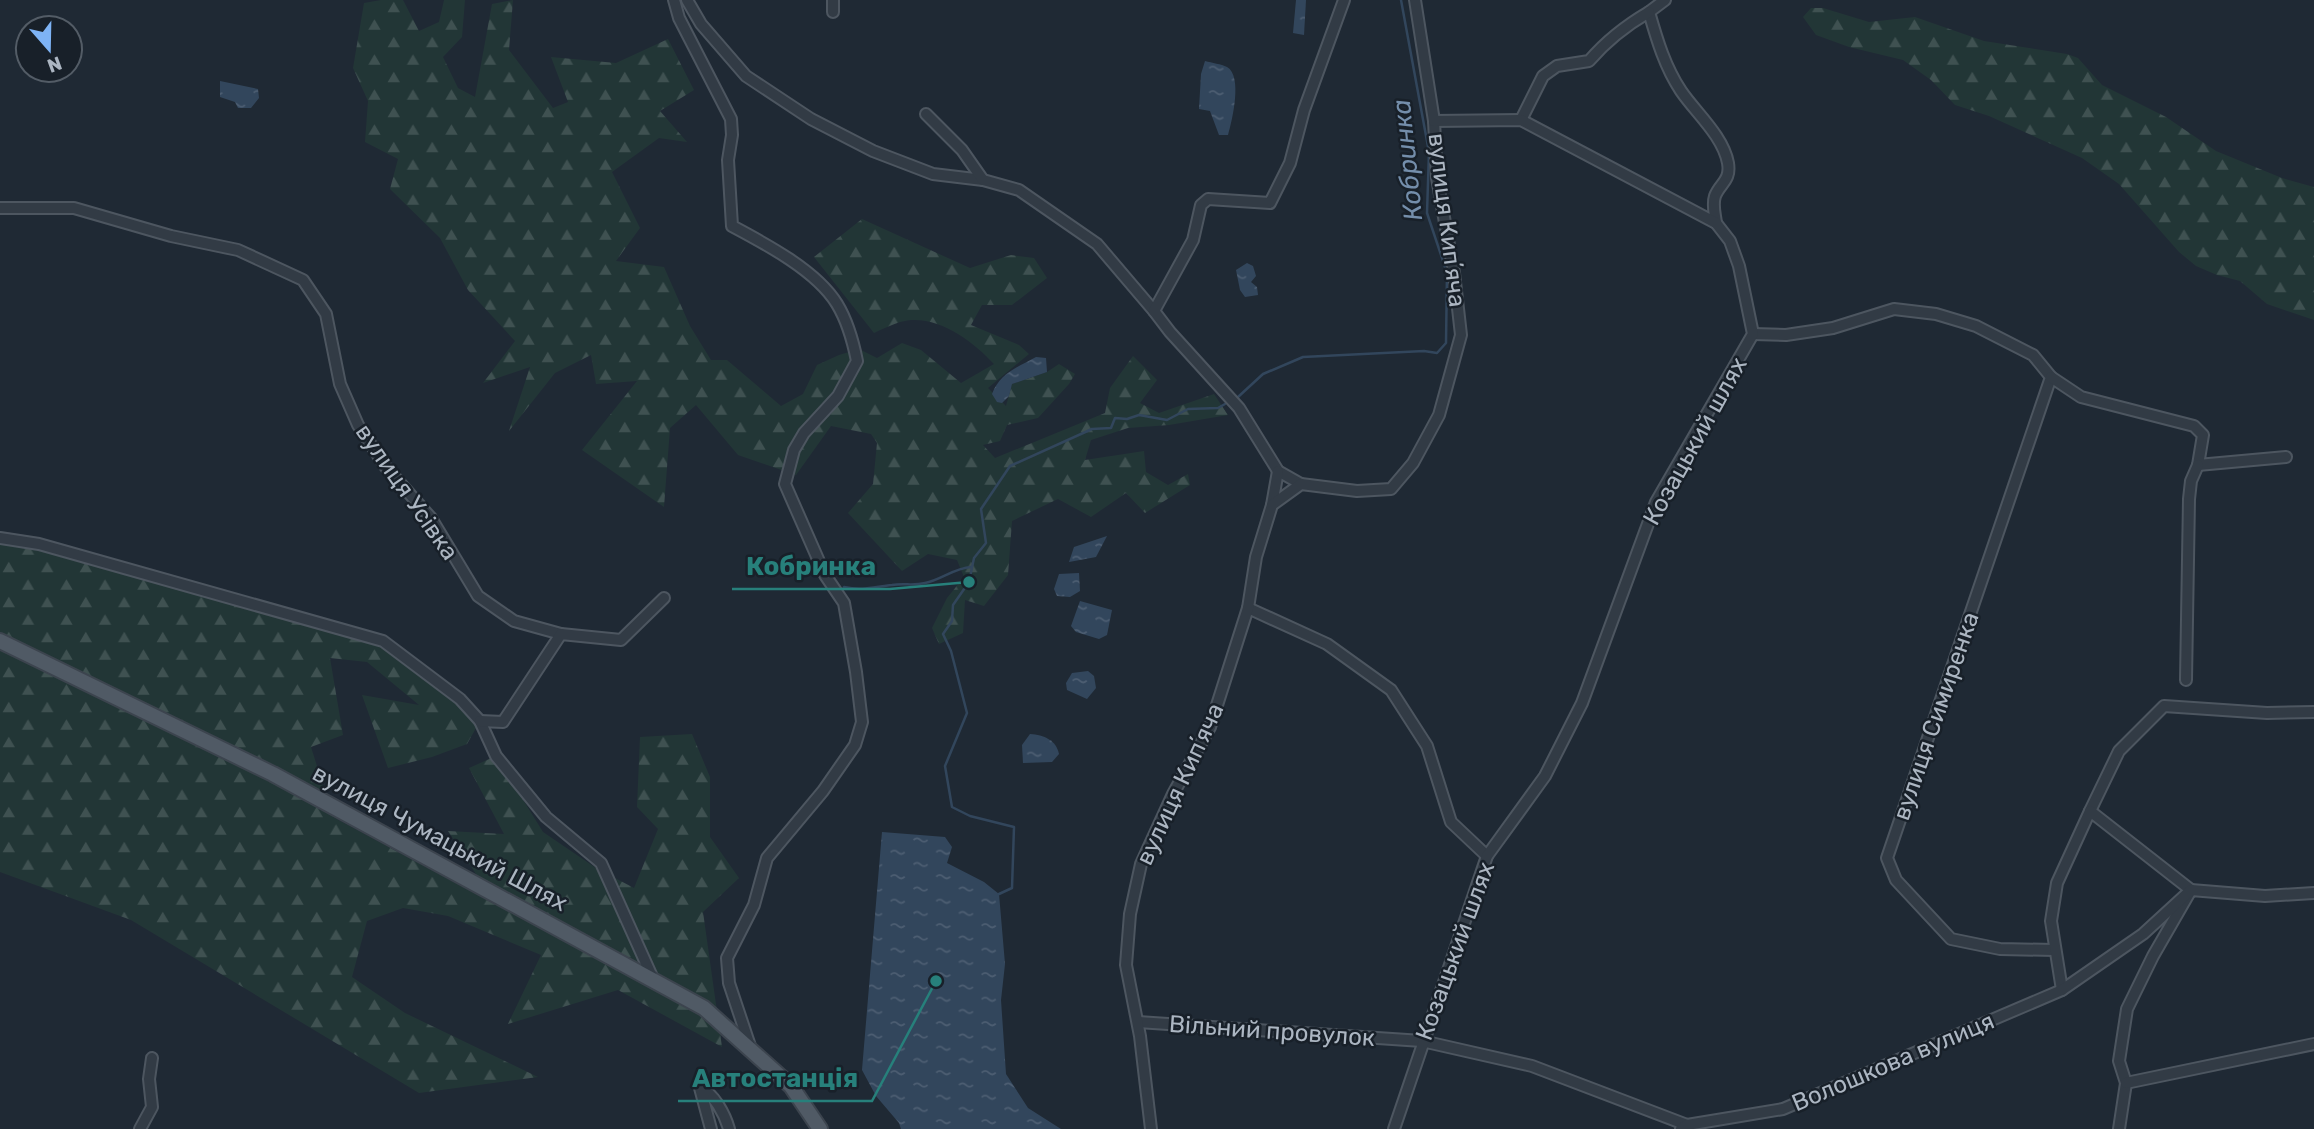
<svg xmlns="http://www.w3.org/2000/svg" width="2314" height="1129" font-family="Rubik,sans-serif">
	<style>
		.forest { fill: url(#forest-firs) }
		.water { fill: url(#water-ripples) }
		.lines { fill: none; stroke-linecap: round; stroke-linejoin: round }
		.stream { stroke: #32465c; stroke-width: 2.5 }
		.minor-casing { stroke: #4d5660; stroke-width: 14 }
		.major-casing { stroke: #3c444e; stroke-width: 18 }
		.minor { stroke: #323b45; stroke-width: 10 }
		.major { stroke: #505a65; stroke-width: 14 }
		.labels { text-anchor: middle; stroke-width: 5; stroke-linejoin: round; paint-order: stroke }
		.street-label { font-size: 24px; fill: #acb6c2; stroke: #182029 }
		.water-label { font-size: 26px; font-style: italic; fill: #748eab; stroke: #182029 }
		.leader { fill: none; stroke: #27807b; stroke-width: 2.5 }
		.callout-dot { fill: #27807b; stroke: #182029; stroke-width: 2.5 }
		.callout-label { font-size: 26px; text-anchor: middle; font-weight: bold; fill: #27807b; stroke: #182029; stroke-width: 5; stroke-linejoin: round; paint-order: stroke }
	</style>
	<defs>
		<pattern id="forest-firs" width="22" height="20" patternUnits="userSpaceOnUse" patternTransform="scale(1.75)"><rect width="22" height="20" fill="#223636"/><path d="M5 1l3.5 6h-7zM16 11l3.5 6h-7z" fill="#3f5151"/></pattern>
		<pattern id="water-ripples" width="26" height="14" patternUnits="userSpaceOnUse" patternTransform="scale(1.75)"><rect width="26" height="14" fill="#32465c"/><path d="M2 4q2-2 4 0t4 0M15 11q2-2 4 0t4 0" fill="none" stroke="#4d5e72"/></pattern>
	</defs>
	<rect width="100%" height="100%" fill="#1f2934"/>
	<!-- forest -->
	<g class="forest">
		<path d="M381,0h22l16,31 20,-9 5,-22h21l-3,37 -19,20 15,31 17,9 17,-93 21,-4 -4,50 44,58 15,-6 -17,-45 65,6 52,-24 26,51 -34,21 27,31 -28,-4 -47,34 28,56 -24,33 48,6 26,59 21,34h16l54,46 22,-12 14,-29 22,-10 20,-6 18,9 25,-15 19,7 40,33 33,-19c-22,-24 -60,-52 -94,-42 -9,3 -18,7 -26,11l-60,-76 48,-38 108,49 41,-13 23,3 13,20 -35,27h-30l-11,20 48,20 10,9 -41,34 18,18 6,-22 35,-12 12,-8 16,10 -6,10 -31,34 -31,7 -7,16 -17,4 12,13 110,-45 5,-25 23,-32 24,24 -17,23 19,10 55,-19 14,21 -59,10 -41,3 -37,12 -6,20 59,-9 2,21 22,13 20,-11 2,11 -45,28 -19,-20 -35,24 -33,-18 -46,22 -4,54 -24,31 -19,-6 -2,33 -24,11 -7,-16 15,-30 17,-21 -7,-17 -29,-6 -26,17 -54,-58 25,-29 4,-41 -6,-9 -40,-8 -35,49 -58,-20 -42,-50 -26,23 -6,79 -82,-57 55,-69 -41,3 -5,-29 -36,18 -46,58 21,-64 -47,16 32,-42 -47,-51 -28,-52 -50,-49 8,-30 -33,-17 3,-41 -15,-33 11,-65z"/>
		<path d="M1811,8h12l46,14 46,-5 69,24 83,13 11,4 24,27 64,32 50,34 66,27 32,9v133l-47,-16 -27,-23 -23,-6 -21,-9 -17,-14 -60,-68 -37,-26 -93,-42 -34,-11 -24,-25 -28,-20 -54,-13 -33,-12 -13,-18z"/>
		<path d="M0,538l383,103 97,80 -13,23 -35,13 -44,11 -26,-73 57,10 -52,-43 -37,-4 13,77 -32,12 22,70 163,88 -48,-74 56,3 -35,-66 27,-12 47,76 53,36 38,20 24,-59 -21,-22 3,-70 52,-3 18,43v60l29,41 -36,34 19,135 -104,-57 -110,34 33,-69 -93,-39 -45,-8 -36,13 -15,56 53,36 133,64 -119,16 -288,-173 -131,-48z"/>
	</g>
	<!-- water -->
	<g class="water">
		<path d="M1296,0h10l-2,35 -11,-2z"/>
		<path d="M1205,61c7,2 16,3 22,6 16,9 5,54 1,68h-9l-9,-24 -11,-2 2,-35z"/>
		<path d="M220,81l38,8 1,9 -8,10h-13l-3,-6 -15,-5z"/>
		<path d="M1247,263l6,3 3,10 -5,6 6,5 1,8 -13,2 -5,-7 -4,-20z"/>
		<path d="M1036,357l10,1 1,14 -35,12 -3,12 -7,7 -5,-1 -5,-8c8,-21 26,-27 44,-37z"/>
		<path d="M1107,536l-11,21 -27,5 5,-15z"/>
		<path d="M1079,573l1,18 -10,6 -13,-1 -3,-7 5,-15z"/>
		<path d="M1080,601l32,9 -5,25 -8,4 -23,-7 -5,-6z"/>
		<path d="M1088,671l6,5 2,12 -9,11 -20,-9 -1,-7 6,-10z"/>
		<path d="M1030,734c14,1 26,6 29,20l-7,8 -29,1 -1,-18z"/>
		<path d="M882,832l63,5 7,10 -5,16 37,19 15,12 6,70 -4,36 5,74 22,34 33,21h-160l-2,-6 -23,-27 -14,-26z"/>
	</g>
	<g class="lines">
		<!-- stream -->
		<g class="stream">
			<path d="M1238,397l25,-23 40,-17 121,-6 13,2 9,-10 1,-70 -20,-60 2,-61 -28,-152"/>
			<path d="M842,591l2,-4c19,4 29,0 48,-2 12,-2 21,1 33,-2 16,-3 29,-15 46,-16"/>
			<path d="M999,894l13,-6 2,-61 -44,-11 -18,-9 -7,-41 22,-53 -16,-62 -8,-17 9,-13 1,-16 16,-23 5,-24 12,-15 -5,-34 29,-43 82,-37 19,-1 4,-10 12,1 12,-4 28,5 21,-11 30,-1 7,-4"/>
		</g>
		<defs>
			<g id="minor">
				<path d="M674,0l5,18 52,101 1,16 -4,25 4,66c34,18 85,45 105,78 11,18 16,37 20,57l-19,35 -34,37 -10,17 -9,34 40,91 19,28 12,69 6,50 -7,23 -32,46 -56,67 -13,47 -27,53 2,25 22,66"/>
				<path d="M687,0l14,24 45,52 65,43 62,32 60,23 50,6"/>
				<path d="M1665,0l-16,12c8,28 16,55 32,79 15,22 42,45 47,72 3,18 -8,20 -13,33 -3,9 0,18 1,27"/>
				<path d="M833,12v-12"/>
				<path d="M926,114l36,36 21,30 36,10 78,54 57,67"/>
				<path d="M1521,120l22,-44 14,-10 32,-5c18,-21 36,-35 60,-49"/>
				<path d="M0,208h74l97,28 67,14 65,30 23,34 14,70 18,41 27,41 46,52 47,78 36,25 47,13"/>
				<path d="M1753,334l33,1 47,-7 61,-19 42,5 40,12 57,29 18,22 -164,481 9,22 55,59 49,10 54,1"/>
				<path d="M2051,377l30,20 113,29 9,9 -5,30 88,-8"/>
				<path d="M1301,484l-23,-13 -39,-63 -69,-76 -16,-21 39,-71 8,-35 7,-6 62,4 20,-40 14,-53 40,-110"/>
				<path d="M1272,505l6,-34"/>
				<path d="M0,538l39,6 344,97 77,58 20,22 16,35 50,61 55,46 53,118"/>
				<path d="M1248,608l79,36 64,46 36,56 24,76 36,34"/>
				<path d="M2186,680l3,-181 2,-18 7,-16"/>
				<path d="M480,721l23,1 58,-88 60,6 43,-42"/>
				<path d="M2090,811l29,-60 45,-45 103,7 47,-1"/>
				<path d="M2062,990l-11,-69 6,-38 33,-72 101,79 -38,66 -26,53 -8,52 7,22 -7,46"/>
				<path d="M1138,1022l284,19 110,25 155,59"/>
				<path d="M2126,1083l188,-39"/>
				<path d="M140,1129l12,-22 -3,-28 3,-21"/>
				<path d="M711,1129l-11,-41c14,5 25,27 29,41"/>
				<path d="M1151,1129l-11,-93 -14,-71 4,-51 11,-50 32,-70 37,-67 38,-119 8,-51 16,-52 29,-21 56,7 34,-2 22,-26 26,-48 22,-80 -7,-62 -17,-95 -3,-57"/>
				<path d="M1394,1129l93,-273 58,-80 37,-73 74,-201 97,-168 -14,-68 -9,-25 -14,-18 -195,-103 -87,1 -19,-121"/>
				<path d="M1681,1129l6,-4 96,-16 279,-119 81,-56 48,-44 74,6 49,-3"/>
			</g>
			<path id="major" d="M0,641l273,133 431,234 87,78 29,43"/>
		</defs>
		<!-- minor casing -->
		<use href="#minor" class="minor-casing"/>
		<!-- major casing -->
		<use href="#major" class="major-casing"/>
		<!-- minor -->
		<use href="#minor" class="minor"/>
		<!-- major -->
		<use href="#major" class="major"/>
	</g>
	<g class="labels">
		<!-- street labels -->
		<g class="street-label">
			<text transform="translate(1447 220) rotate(83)" y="8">вулиця Кипʼяча</text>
			<text transform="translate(1695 441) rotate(-61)" y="8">Козацький шлях</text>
			<text transform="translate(407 492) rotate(55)" y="8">вулиця Усівка</text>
			<text transform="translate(1936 716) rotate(-71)" y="8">вулиця Симиренка</text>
			<text transform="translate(1180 784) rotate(-65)" y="8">вулиця Кипʼяча</text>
			<text transform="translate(440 838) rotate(28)" y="8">вулиця Чумацький Шлях</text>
			<text transform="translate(1455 951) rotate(-70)" y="8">Козацький шлях</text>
			<text transform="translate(1272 1031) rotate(4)" y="8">Вільний провулок</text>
			<text transform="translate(1893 1062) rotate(-23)" y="8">Волошкова вулиця</text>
		</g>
		<!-- water labels -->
		<g class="water-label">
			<text transform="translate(1407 160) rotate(-96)" y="9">Кобринка</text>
		</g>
	</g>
	<!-- callouts -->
	<path class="leader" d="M969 582L890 589H732M936 981L872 1101H678"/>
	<g class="callout-dot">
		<circle cx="969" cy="582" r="7"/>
		<circle cx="936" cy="981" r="7"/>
	</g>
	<g class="callout-label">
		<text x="811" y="575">Кобринка</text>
		<text x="775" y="1087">Автостанція</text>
	</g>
	<!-- north arrow -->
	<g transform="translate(49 49) rotate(160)"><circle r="33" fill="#182029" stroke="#535c66" stroke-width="2"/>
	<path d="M0-5L12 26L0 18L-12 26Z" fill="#7eb3f5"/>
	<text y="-10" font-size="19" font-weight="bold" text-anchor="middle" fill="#acb6c2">N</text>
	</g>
</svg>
